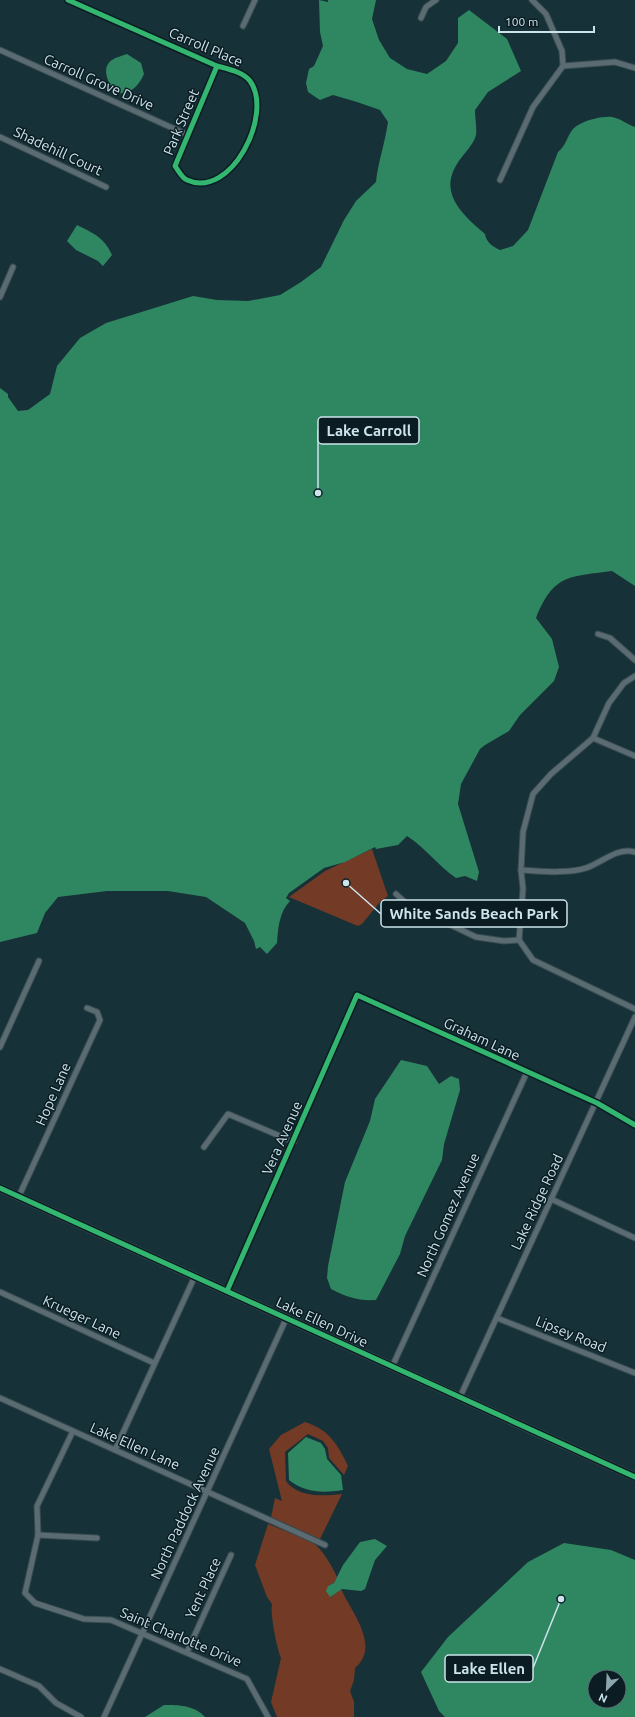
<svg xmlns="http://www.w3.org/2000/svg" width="635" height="1717" font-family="Ubuntu,sans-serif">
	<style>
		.green { fill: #733b25 }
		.water { fill: #2f8761; fill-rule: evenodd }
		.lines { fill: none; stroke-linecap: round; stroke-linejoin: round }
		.street-casing { stroke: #3a4d53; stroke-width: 7 }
		.secondary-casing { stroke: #3a4d53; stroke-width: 9 }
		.street { stroke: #5a6c72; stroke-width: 5 }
		.secondary { stroke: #576d73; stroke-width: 7 }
		.cycleway-casing { stroke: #0b1d23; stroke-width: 8 }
		.cycleway { stroke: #33b770; stroke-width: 5 }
		.labels { text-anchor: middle; stroke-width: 3; stroke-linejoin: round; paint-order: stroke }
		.street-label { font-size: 14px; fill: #cde4ec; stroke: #0b1d23 }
		.leader { fill: none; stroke: #cde4ec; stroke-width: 1.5 }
		.callout-dot { fill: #cde4ec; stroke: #0b1d23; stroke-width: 1.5 }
		.callout { fill: #0b1d23; stroke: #cde4ec; stroke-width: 1.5 }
		.callout-label { font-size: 15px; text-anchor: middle; font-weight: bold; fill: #cde4ec }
	</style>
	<rect width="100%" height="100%" fill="#163137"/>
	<!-- green -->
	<g class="green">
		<path d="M372,849l16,47 -8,6 -18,22 -4,2 -5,-2 -64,-27 36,-26z"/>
		<path d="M305,1422c24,8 32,21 43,44l-4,9 -15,-17 -1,-10 -5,-7 -15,-7 -23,18 1,29c12,17 38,15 56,13l-22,45 -49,-22 4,-19 7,3 -13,-52 12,-14z"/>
		<path d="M268,1524c8,3 46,18 49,22 8,8 15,20 20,31l-3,6 -6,3 2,11 11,-8c11,24 40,58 14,79l-1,12 -4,11 4,11v15h-77l-6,-15 10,-44c-4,-9 -11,-44 -9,-54l-5,-7 -12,-32z"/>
	</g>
	<!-- water -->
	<g class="water">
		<path d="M319,0l9,2v-2h48l-4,19 7,21 11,18 17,11 20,5 19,-13 12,-18v-25l11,-8 38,29 14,32 -33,21 -13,18c0,8 2,18 1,25 -3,11 -13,19 -19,29 -19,30 7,52 28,70 1,8 8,13 15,16l13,-4 15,-16 30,-78c8,-6 9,-16 15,-23 8,-8 28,-13 39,-12 8,1 16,8 23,10v459l-23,-15c-44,6 -58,3 -76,47l16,21 7,28 -5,14 -34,34 -11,16 -24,14 -5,4 -19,35 -3,20 21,68 -2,9 -12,-5 -9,2c-18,-12 -30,-30 -49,-42l-9,9 -22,4 -1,-2 -30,15 -21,6 -35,25 -3,5 4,3c-11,11 -12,28 -13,42l-10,11 -7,-7 -4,2 -2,-8 -9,-18 -39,-26 -38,-6h-61l-49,6 -13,16 -8,20 -37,9v-554l8,6v3l10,14 10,-1 22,-16 7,-28 23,-28 26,-15 87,-27 24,4 31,1 32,-6 21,-13 20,-15 23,-47 12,-19 20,-19c2,-20 9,-39 12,-60l-8,-12 -23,-8 -24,-7 -13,5 -12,-8 -2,-9 3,-14 5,-3 9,-20 -3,-14z"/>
		<path d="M127,54l14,9 3,11c-6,13 -14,21 -28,19 -7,-8 -16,-25 -4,-33 4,-3 10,-4 15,-6z"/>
		<path d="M77,225c16,8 27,12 35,30l-9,11 -5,-5 -22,-11 -9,-9z"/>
		<path d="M401,1060l26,6 12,18 12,-8 8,3 1,11 -16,54 -2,16 -37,76 -5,18 -24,46c-17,1 -30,-3 -45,-11l-4,-11 1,-12 17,-84 25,-61 5,-22z"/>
		<path d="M306,1437l15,6 4,6 2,10 14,16 2,15c-20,3 -38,3 -54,-10l-1,-27z"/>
		<path d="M375,1539l12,7 -12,14 -10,29 -4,2 -19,-2 -12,8 -4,-6 2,-5 6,-3 9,-18 17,-23z"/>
		<path d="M564,1543l47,7 24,10v157h-190l-6,-6 -18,-39 27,-35 80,-75zM595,1677h24v24h-24z"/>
		<path d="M164,1705c15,0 30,0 41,12h-60z"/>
	</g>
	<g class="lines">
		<defs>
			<g id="street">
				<path d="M68,0l149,66c11,3 26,6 33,15 24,33 -19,119 -63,99 -5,-2 -9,-10 -12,-14l42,-100"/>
				<path d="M532,0l14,14 16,37 1,15"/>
				<path d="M421,18l5,-11 10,-7"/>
				<path d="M243,26l12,-26"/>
				<path d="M0,50l188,85"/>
				<path d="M0,137l106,50"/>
				<path d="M500,180l33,-73 30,-41 52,-4 20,6"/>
				<path d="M0,297l13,-30"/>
				<path d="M598,634l12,4 25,22"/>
				<path d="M635,676l-11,7 -15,20 -16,35 -42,36 -18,20 -10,38 -2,38 2,19 -4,51 14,20 102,49"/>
				<path d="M593,738l42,18"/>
				<path d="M521,870c21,1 45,4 65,-2 16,-5 30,-21 49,-16"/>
				<path d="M396,894l11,10 69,33 28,4 15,-1"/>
				<path d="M0,1047l39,-86"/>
				<path d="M204,1147l24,-33 66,28"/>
				<path d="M19,1196l81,-176 -3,-8 -10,-4"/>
				<path d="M551,1199l84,39"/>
				<path d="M227,1291l130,-296 240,108 38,22"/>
				<path d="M0,1292l154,71"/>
				<path d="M497,1318l138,55"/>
				<path d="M392,1367l135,-295"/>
				<path d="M460,1397l175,-380"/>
				<path d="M0,1398l325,147"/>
				<path d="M73,1431l-36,75 1,29 -13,58 10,10 49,16 27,1 136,59 21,38"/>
				<path d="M115,1450l80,-174"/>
				<path d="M38,1535l59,3"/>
				<path d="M187,1652l44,-97"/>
				<path d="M0,1669l39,17 17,17 25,14"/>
				<path d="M104,1717l182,-398"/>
			</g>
			<path id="secondary" d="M0,1188l635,289"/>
		</defs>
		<!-- street casing -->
		<use href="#street" class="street-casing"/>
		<!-- secondary casing -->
		<use href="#secondary" class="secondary-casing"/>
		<!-- street -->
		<use href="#street" class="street"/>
		<!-- secondary -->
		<use href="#secondary" class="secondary"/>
		<defs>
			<g id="cycleway">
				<path d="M68,0l149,66c11,3 26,6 33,15 24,33 -19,119 -63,99 -5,-2 -9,-10 -12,-14l42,-100"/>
				<path d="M0,1188l635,289"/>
				<path d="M227,1291l130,-296 240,108 38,22"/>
			</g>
		</defs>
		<!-- cycleway casing -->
		<use href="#cycleway" class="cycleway-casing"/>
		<!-- cycleway -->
		<use href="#cycleway" class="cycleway"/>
	</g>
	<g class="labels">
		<!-- street labels -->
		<g class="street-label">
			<text transform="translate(206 47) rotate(23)" y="5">Carroll Place</text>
			<text transform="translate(99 82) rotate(24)" y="5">Carroll Grove Drive</text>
			<text transform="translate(181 122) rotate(-67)" y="5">Park Street</text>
			<text transform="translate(58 151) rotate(25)" y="5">Shadehill Court</text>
			<text transform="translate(482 1039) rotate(25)" y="5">Graham Lane</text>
			<text transform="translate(53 1094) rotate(-66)" y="5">Hope Lane</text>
			<text transform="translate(282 1138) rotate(-66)" y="5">Vera Avenue</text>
			<text transform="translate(537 1202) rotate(-65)" y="5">Lake Ridge Road</text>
			<text transform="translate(448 1215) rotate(-66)" y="5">North Gomez Avenue</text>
			<text transform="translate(82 1317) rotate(25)" y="5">Krueger Lane</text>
			<text transform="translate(322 1322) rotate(25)" y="5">Lake Ellen Drive</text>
			<text transform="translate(571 1334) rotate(22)" y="5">Lipsey Road</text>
			<text transform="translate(135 1446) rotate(24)" y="5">Lake Ellen Lane</text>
			<text transform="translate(185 1513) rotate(-65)" y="5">North Paddock Avenue</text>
			<text transform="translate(203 1588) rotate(-65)" y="5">Yent Place</text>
			<text transform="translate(181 1637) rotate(23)" y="5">Saint Charlotte Drive</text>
		</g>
	</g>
	<!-- callouts -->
	<path class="leader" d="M318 493L318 430M346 883L381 914M561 1599L533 1668"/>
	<g class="callout-dot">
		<circle cx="318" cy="493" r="4"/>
		<circle cx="346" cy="883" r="4"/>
		<circle cx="561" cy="1599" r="4"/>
	</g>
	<g class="callout">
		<rect x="318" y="417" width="101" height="27" rx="4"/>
		<rect x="381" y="900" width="186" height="27" rx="4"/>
		<rect x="445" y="1655" width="88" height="27" rx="4"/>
	</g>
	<g class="callout-label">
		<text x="369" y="436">Lake Carroll</text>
		<text x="474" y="919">White Sands Beach Park</text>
		<text x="489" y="1674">Lake Ellen</text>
	</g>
	<!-- north arrow -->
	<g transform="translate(607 1689) rotate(204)"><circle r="19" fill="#0b1d23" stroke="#596d73"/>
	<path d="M0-3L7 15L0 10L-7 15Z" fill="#8da5ad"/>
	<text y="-6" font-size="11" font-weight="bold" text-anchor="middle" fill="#cde4ec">N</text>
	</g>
	<!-- scale -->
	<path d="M499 26v6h95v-6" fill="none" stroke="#cde4ec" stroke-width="2"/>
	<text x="505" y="26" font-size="12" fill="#cde4ec" stroke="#0b1d23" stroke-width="3" paint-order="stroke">100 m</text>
</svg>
